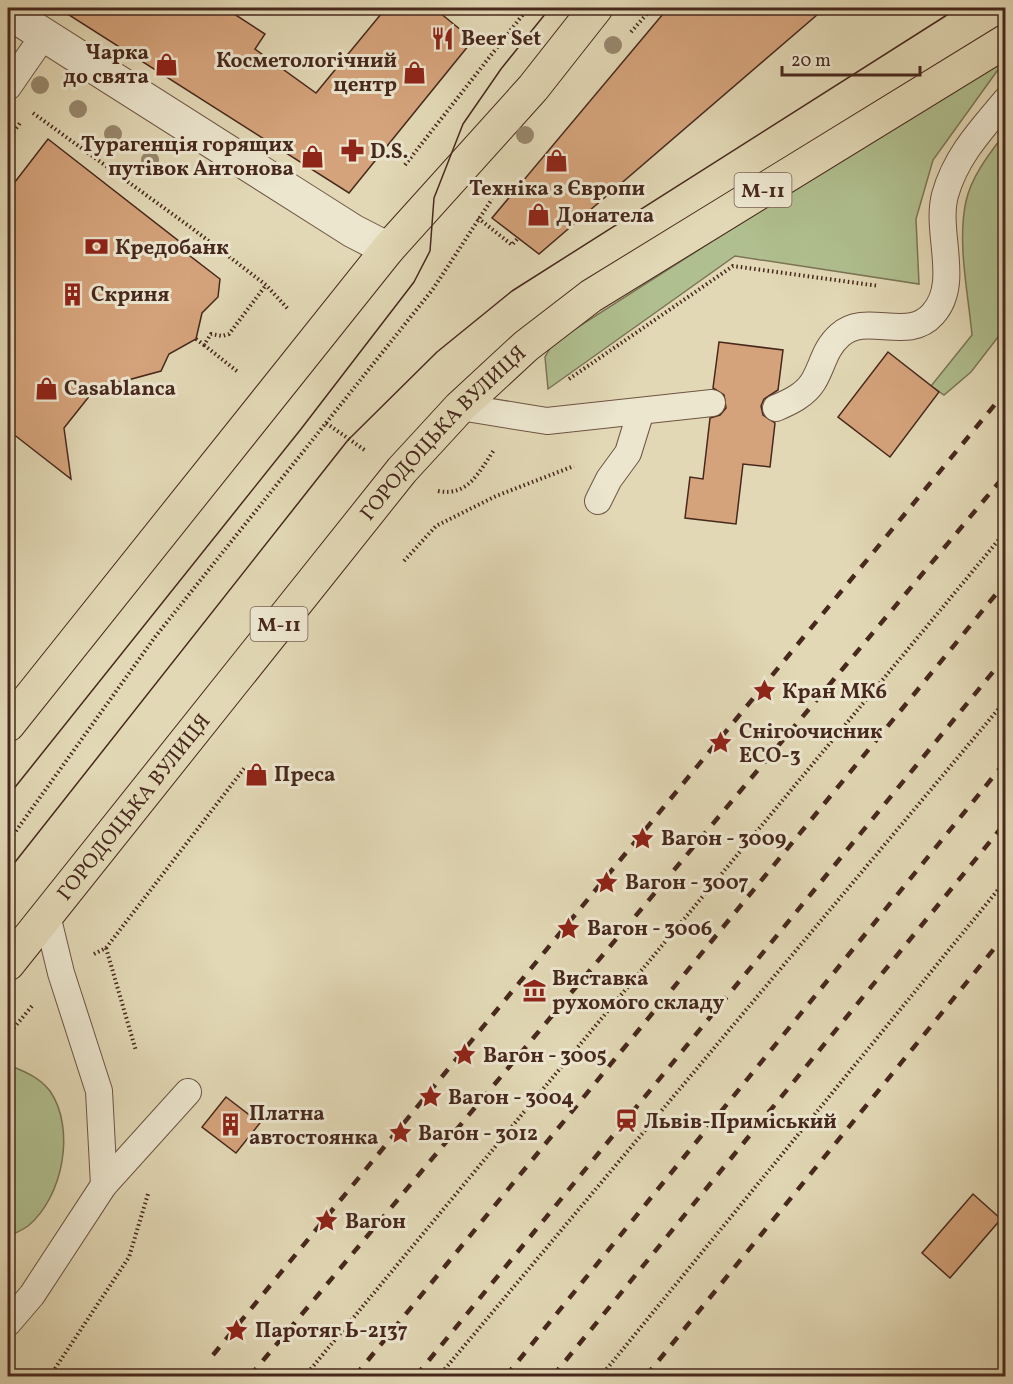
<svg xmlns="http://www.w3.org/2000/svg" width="1013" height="1384" font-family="Vollkorn,serif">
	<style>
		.green { fill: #b0bf8f; stroke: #7c7456; stroke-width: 1.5 }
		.building { fill: #d5a37b; stroke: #47281d; stroke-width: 1.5 }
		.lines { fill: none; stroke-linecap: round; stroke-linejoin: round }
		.service-casing { stroke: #6e5443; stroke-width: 28 }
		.tertiary-casing { stroke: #6e5443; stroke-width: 35 }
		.primary-casing { stroke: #47281d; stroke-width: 35 }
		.path { stroke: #47281d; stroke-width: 4; stroke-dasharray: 1.5 3; stroke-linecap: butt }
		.service { stroke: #ece6cf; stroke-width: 26 }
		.tertiary { stroke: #ece6cf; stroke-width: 33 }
		.primary { stroke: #e2d8b5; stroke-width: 33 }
		.tram { stroke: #47281d; stroke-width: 1.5 }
		.rail { stroke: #47281d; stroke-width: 4.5; stroke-dasharray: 10 10; stroke-linecap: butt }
		.tree { fill: #98886e }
		.labels { text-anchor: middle; stroke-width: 6; stroke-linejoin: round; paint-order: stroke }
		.shield { fill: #ece6cf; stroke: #786152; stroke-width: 1.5 }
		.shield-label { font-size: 20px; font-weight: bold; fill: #47281d }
		.poi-label { font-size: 21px; font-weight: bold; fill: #47281d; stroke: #ece6cf; text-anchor: start }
		.street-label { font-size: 21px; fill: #47281d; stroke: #ece6cf }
	</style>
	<rect width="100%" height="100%" fill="#e2d8b5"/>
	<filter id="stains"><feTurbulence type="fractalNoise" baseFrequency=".00333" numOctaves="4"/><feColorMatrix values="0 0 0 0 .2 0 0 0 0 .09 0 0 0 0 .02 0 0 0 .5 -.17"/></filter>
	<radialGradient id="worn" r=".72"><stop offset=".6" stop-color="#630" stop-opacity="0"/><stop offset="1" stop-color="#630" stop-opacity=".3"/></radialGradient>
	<!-- green -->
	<g class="green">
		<path d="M1005,54v6l-72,100 -17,59 3,65 -184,-28 -187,133 -3,-32 8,-14z"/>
		<path d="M1005,133v195l-34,44 -27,23 -13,-9 41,-51c-4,-43 -15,-92 -6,-134 6,-26 24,-48 39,-68z"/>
		<path d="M11,1066c15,6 29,12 39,25 26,38 13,106 -22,135 -6,4 -14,8 -20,11v-166z"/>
	</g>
	<!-- building -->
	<g class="building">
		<path d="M58,8h167l40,26 -10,15 61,44 70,-85h48l39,32 -124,153z"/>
		<path d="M668,8h157l-286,246 -47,-36z"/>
		<path d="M48,139l132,103 -3,4 43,33 -2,18 -16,16 -6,26 -27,15 -8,17 -66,18 -31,39 7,51 -63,-49v-239z"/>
		<path d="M719,342l64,8 -5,40 -14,9 -3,7 2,9 12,8 -5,44 -27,-3 -7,60 -51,-6 5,-41 13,2 7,-61 10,-3 6,-7 -2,-13 -11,-7z"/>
		<path d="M888,352l51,40 -49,65 -52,-40z"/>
		<path d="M226,1097l34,26 -24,30 -34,-26z"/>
		<path d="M973,1194l28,25 -51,59 -28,-25z"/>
	</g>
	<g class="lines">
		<defs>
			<g id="service">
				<path d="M8,87l36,-52"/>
				<path d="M460,407l87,14 165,-18"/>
				<path d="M776,408c14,-6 29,-13 37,-26 10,-16 11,-33 27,-47 26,-24 68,8 93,-21 28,-31 2,-81 12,-119 11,-39 36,-65 61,-95"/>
				<path d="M598,501l11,-22 19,-26 13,-42"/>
				<path d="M47,915l14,58 38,118 5,94"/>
				<path d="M8,1323l24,-28 72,-110 84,-93"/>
			</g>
			<path id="tertiary" d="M8,12l345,219 35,18"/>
			<g id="primary">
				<path d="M8,725l380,-476 145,-161 63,-80"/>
				<path id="s1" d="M8,964l394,-494 58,-63 66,-61 65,-50 415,-255"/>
			</g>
		</defs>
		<!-- service casing -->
		<use href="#service" class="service-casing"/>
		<!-- tertiary casing -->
		<use href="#tertiary" class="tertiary-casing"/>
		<!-- primary casing -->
		<use href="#primary" class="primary-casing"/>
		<!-- path -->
		<g class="path">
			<path d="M631,32l21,-24"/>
			<path d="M33,113l160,116 73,56 22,24"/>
			<path d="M8,139l12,-16"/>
			<path d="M405,165l123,-157"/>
			<path d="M478,218l34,27 6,-7"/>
			<path d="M196,339l8,6 7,-11 11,2 7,-2 37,-49"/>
			<path d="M204,345l34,27"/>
			<path d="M569,379l164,-113 146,20"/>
			<path d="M326,423l107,-134 59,-90"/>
			<path d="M438,491c30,6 41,-19 56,-41"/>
			<path d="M404,561l32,-35 60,-30 78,-30"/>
			<path d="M8,842l147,-205 171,-214 40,28"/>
			<path d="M106,948l30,103"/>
			<path d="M94,954l12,-6 140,-182"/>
			<path d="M8,1035l24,-29"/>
			<path d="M50,1376l79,-119 19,-63"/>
			<path d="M305,1376l701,-845"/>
			<path d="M439,1376l567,-676"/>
			<path d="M601,1376l405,-496"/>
		</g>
		<!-- service -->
		<use href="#service" class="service"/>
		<!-- tertiary -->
		<use href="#tertiary" class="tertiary"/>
		<!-- primary -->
		<use href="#primary" class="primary"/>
		<!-- tram -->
		<g class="tram">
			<path d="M8,796l293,-367 113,-147 16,-31 4,-53 29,-74 38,-55 49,-61"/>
			<path d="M8,871l340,-431 89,-88 75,-61 446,-283"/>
		</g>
		<!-- rail -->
		<g class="rail">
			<path d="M213,1355l793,-964"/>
			<path d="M250,1376l756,-902"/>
			<path d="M355,1376l651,-794"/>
			<path d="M416,1376l590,-720"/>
			<path d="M506,1376l500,-615"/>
			<path d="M553,1376l453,-554"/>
			<path d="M646,1376l360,-442"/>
		</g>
	</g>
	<!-- trees -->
	<g class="tree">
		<circle cx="613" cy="45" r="9"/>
		<circle cx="40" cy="85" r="9"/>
		<circle cx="78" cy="109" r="9"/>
		<circle cx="113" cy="134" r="9"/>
		<circle cx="525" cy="135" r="9"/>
		<circle cx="150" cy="160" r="9"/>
	</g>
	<!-- icons -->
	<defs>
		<symbol id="restaurant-bare" viewBox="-9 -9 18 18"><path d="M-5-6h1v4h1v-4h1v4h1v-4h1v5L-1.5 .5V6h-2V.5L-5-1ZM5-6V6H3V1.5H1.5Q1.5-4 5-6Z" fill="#8f2418" stroke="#ece6cf" stroke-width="2.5" paint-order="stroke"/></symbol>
		<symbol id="shop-bare" viewBox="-9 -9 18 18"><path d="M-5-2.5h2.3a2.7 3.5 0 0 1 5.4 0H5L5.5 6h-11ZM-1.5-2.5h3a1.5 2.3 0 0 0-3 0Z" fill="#8f2418" stroke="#ece6cf" stroke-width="2.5" paint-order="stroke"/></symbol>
		<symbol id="pharmacy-bare" viewBox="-9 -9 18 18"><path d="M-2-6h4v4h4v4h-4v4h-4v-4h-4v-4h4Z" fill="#8f2418" stroke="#ece6cf" stroke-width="2.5" paint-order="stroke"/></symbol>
		<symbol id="bank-bare" viewBox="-9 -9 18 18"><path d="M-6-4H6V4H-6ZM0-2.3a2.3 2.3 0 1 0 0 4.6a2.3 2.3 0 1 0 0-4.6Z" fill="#8f2418" stroke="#ece6cf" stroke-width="2.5" paint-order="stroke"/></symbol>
		<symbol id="building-bare" viewBox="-9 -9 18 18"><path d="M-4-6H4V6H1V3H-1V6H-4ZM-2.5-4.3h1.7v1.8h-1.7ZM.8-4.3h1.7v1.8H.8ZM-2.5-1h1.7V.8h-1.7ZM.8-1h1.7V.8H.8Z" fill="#8f2418" stroke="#ece6cf" stroke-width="2.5" paint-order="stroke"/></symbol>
		<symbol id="sight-bare" viewBox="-9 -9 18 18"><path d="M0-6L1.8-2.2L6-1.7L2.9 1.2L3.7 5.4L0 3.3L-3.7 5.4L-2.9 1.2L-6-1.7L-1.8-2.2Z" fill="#8f2418" stroke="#ece6cf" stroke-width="2.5" paint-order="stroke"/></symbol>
		<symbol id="museum-bare" viewBox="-9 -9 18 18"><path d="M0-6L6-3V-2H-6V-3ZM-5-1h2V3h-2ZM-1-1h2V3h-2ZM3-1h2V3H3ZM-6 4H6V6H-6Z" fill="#8f2418" stroke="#ece6cf" stroke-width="2.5" paint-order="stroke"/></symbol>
		<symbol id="station-bare" viewBox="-9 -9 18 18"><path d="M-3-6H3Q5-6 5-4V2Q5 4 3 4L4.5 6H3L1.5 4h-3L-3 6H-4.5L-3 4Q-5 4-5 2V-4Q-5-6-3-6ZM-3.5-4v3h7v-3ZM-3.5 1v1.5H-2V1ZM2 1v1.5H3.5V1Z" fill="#8f2418" stroke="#ece6cf" stroke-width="2.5" paint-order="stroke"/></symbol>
	</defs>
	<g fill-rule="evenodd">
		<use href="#restaurant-bare" x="426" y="22" width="33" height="33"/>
		<use href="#shop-bare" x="150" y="48" width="33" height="33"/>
		<use href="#shop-bare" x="398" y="56" width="33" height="33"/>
		<use href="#pharmacy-bare" x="336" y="134" width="33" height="33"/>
		<use href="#shop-bare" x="296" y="140" width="33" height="33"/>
		<use href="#shop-bare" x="540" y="144" width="33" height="33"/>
		<use href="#shop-bare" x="522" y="198" width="33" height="33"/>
		<use href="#bank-bare" x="80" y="230" width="33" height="33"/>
		<use href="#building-bare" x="56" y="278" width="33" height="33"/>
		<use href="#shop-bare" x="30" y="372" width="33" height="33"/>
		<use href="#sight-bare" x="748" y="674" width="33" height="33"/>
		<use href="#sight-bare" x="704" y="726" width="33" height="33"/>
		<use href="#shop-bare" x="240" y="758" width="33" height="33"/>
		<use href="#sight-bare" x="626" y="822" width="33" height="33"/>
		<use href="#sight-bare" x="590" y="866" width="33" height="33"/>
		<use href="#sight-bare" x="552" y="912" width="33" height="33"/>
		<use href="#museum-bare" x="518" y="974" width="33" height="33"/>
		<use href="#sight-bare" x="448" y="1038" width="33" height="33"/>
		<use href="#sight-bare" x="414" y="1080" width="33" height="33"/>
		<use href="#station-bare" x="610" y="1104" width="33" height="33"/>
		<use href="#building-bare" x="214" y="1108" width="33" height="33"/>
		<use href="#sight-bare" x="384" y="1116" width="33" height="33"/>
		<use href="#sight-bare" x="310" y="1204" width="33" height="33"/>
		<use href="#sight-bare" x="220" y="1314" width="33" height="33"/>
	</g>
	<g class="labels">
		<!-- shield labels -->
		<g class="shield">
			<rect x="734.5" y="173" width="57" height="34" rx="4.5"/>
			<rect x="250.5" y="607" width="57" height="34" rx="4.5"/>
		</g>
		<g class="shield-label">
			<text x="763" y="197">М-11</text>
			<text x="279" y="631">М-11</text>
		</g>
		<!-- poi labels -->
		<g class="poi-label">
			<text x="461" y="45">Beer Set</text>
			<text x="149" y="59" text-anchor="end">Чарка<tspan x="149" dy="24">до свята</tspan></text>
			<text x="397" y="67" text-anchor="end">Косметологічний<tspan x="397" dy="24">центр</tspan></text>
			<text x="294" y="151" text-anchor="end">Турагенція горящих<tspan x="294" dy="24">путівок Антонова</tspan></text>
			<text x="370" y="158">D.S.</text>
			<text x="557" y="195" text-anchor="middle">Техніка з Європи</text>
			<text x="556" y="222">Донатела</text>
			<text x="115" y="254">Кредобанк</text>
			<text x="91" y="301">Скриня</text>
			<text x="64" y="395">Casablanca</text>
			<text x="782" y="698">Кран МК6</text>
			<text x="739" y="738">Снігоочисник<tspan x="739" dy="24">ЕСО-3</tspan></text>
			<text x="274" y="781">Преса</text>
			<text x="661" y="845">Вагон - 3009</text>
			<text x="625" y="889">Вагон - 3007</text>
			<text x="587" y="935">Вагон - 3006</text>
			<text x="552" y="985">Виставка<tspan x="552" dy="24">рухомого складу</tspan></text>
			<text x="483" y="1062">Вагон - 3005</text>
			<text x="448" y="1104">Вагон - 3004</text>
			<text x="249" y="1120">Платна<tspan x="249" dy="24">автостоянка</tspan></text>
			<text x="644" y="1128">Львів-Приміський</text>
			<text x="418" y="1140">Вагон - 3012</text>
			<text x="345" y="1228">Вагон</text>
			<text x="255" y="1337">Паротяг Ь-2137</text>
		</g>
		<!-- street labels -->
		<g class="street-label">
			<text dy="7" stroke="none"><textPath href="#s1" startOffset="687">ГОРОДОЦЬКА ВУЛИЦЯ</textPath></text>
			<text dy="7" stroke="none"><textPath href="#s1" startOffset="201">ГОРОДОЦЬКА ВУЛИЦЯ</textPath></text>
		</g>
	</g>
	<!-- margin -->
	<rect width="1013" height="1384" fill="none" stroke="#e2d8b5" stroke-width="30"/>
	<rect x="9" y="9" width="995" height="1366" fill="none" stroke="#47281d" stroke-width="3"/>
	<rect x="15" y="15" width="983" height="1354" fill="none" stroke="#47281d" stroke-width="1.5"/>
	<!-- scale -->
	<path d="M782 66v9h138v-9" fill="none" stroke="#47281d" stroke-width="3"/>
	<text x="791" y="66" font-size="18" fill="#47281d" stroke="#ece6cf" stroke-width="4.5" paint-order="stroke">20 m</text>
	<rect width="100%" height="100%" filter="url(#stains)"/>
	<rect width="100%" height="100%" fill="url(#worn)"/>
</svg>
